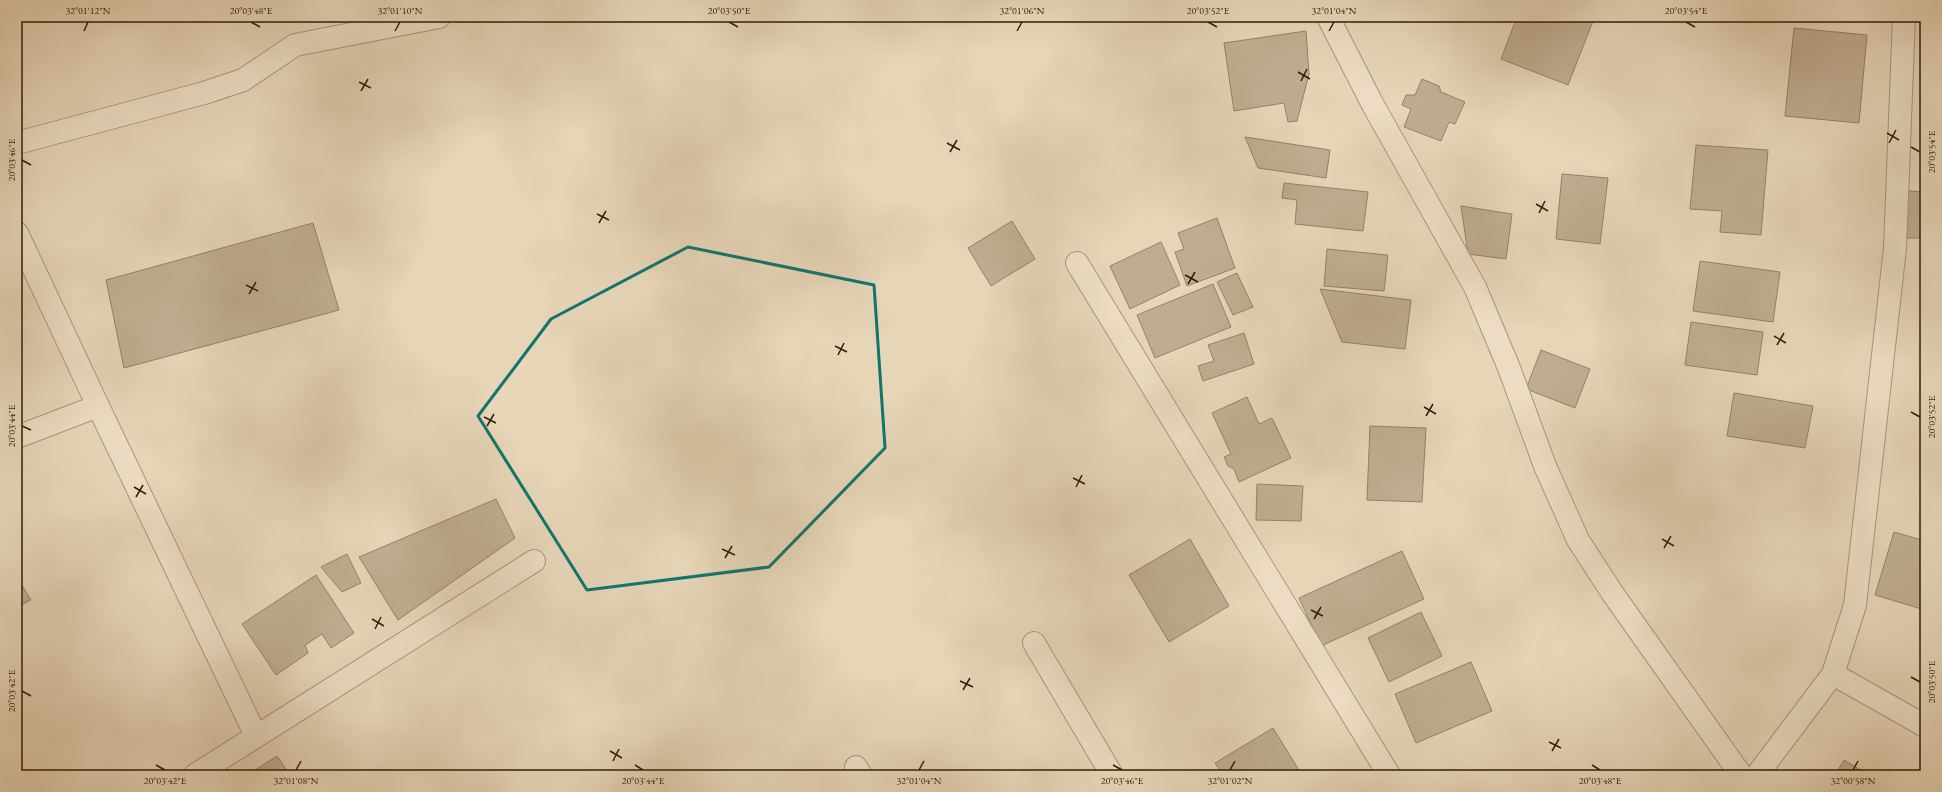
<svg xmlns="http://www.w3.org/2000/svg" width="1942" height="792" font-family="'EB Garamond',serif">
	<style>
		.building { fill: #907d62; stroke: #321d05 }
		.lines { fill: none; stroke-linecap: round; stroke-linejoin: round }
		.minor-casing { stroke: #5f4b32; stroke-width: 24 }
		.minor { stroke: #efe4d1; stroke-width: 22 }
		.marked { fill: none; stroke: #0f766e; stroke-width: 3; stroke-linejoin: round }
		.ticks { fill: none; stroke: #321d05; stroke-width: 1.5 }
		.neatline { fill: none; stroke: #321d05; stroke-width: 1.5 }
		.ticks-label { font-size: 10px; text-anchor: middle; fill: #321d05 }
	</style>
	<rect width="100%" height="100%" fill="#e7d6b8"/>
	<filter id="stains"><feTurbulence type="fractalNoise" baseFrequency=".005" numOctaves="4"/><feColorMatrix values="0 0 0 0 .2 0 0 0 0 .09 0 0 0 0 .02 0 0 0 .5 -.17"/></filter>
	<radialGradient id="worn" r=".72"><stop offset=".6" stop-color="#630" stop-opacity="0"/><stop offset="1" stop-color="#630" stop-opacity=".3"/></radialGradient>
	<!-- building -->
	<g class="building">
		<path d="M1517,17h65l11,4 -25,64 -67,-26z"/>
		<path d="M1794,28l73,7 -8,88 -74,-7z"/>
		<path d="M1306,31l3,43 -12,47 -9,1 -4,-19 -50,8 -10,-68z"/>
		<path d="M1422,79l17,7 2,6 24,10 -10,22 -6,-2 -8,19 -37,-14 7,-18 -9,-4 4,-10h9z"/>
		<path d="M1245,137l85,13 -4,28 -68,-10z"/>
		<path d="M1696,145l72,5 -7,85 -41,-3 2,-21 -32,-2z"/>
		<path d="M1562,174l46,4 -8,66 -44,-5z"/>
		<path d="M1284,183l84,9 -5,39 -68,-7 2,-24 -15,-2z"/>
		<path d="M1908,191l17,1v46h-19z"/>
		<path d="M1461,206l51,8 -6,45 -38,-5z"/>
		<path d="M1217,218l18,50 -48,18 -12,-34 9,-3 -6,-16z"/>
		<path d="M1012,221l23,38 -44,27 -23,-38z"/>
		<path d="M313,223l26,87 -215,58 -18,-88z"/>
		<path d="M1161,242l19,43 -50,24 -20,-43z"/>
		<path d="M1327,249l61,6 -4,36 -60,-5z"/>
		<path d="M1700,261l80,11 -7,50 -80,-11z"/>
		<path d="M1237,273l16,34 -20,8 -16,-33z"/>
		<path d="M1213,284l18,43 -76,31 -18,-43z"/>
		<path d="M1320,289l91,11 -6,49 -63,-7z"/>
		<path d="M1691,322l72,10 -6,43 -72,-10z"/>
		<path d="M1244,333l10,31 -51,17 -5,-15 16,-5 -6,-16z"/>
		<path d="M1541,350l49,19 -15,39 -49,-19z"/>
		<path d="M1734,393l79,13 -8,42 -78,-12z"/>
		<path d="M1247,397l12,27 13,-6 19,40 -52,24 -5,-13 -6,-3 -4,-9 7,-3 -19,-41z"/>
		<path d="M1370,426l56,2 -4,74 -55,-2z"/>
		<path d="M1257,484l46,2 -2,35 -45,-1z"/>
		<path d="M496,499l19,39 -117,82 -39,-63z"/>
		<path d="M1894,532l31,9v69l-50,-15z"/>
		<path d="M1190,539l39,67 -60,36 -40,-67z"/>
		<path d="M1402,551l22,48 -103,47 -22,-48z"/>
		<path d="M347,554l14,29 -19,9 -21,-25z"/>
		<path d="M316,575l38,58 -23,15 -9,-14 -17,11 3,8 -32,22 -34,-51z"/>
		<path d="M17,577l14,23 -14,7z"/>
		<path d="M1421,612l21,44 -53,26 -21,-44z"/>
		<path d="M1471,662l21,49 -76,32 -21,-49z"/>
		<path d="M1273,728l29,47h-79l-8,-12z"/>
		<path d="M277,756l13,19h-43z"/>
		<path d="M1844,760l25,15h-34z"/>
	</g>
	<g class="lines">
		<defs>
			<g id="minor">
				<path d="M1328,17l45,88 102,182 34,81 36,98 33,74 35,54 128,181"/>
				<path d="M17,143l187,-50 39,-13 52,-35 144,-28"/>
				<path d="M17,233l81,173 -81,31"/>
				<path d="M1077,263l312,512"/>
				<path d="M98,406l158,330"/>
				<path d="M1034,643l78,132"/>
				<path d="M1833,674l92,52"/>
				<path d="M856,767l5,8"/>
				<path d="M195,775l339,-214"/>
				<path d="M1757,775l76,-101 22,-69 40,-357 9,-231"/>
			</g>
		</defs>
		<!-- minor casing -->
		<use href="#minor" class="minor-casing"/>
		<!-- minor -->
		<use href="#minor" class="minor"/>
	</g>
	<!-- marked area -->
	<path d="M0 0H1942V792H0ZM688,247l186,38 11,163 -116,119 -182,23 -109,-174 73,-97z" fill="#e7d6b8" fill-opacity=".55" fill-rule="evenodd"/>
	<path class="marked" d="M688,247l186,38 11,163 -116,119 -182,23 -109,-174 73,-97z"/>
	<!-- ticks -->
	<path class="ticks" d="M251,22l9,5M729,22l9,5M1208,22l9,5M1686,22l9,5M84,31l4,-9M395,31l5,-9M1017,31l5,-9M1329,31l5,-9M1298,72l12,7M1301,81l6,-12M359,82l12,6M361,91l7,-12M1887,133l12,7M947,143l13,7M1889,143l7,-13M1911,147l9,5M950,152l7,-12M22,160l9,5M1536,204l12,7M1539,213l6,-12M597,214l12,6M599,223l7,-12M1185,275l13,7M1188,284l7,-12M246,285l12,6M249,294l7,-12M1774,336l12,7M1777,345l7,-12M835,346l12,6M838,355l6,-12M1424,407l12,7M1911,412l9,5M1426,416l7,-12M484,417l12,6M22,426l9,4M487,426l7,-12M1073,478l12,6M134,487l12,7M1076,487l6,-12M136,497l7,-12M1662,539l12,7M1664,548l7,-12M722,549l13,6M725,558l7,-12M1311,610l12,6M372,619l12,7M1314,619l7,-12M375,629l6,-12M1911,677l9,5M960,681l13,6M963,690l7,-12M22,691l9,5M1549,742l12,6M610,751l12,7M1552,751l7,-12M613,761l6,-12M156,765l9,5M635,765l8,5M1113,765l9,5M1592,765l8,5M296,770l5,-9M919,770l5,-9M1230,770l5,-9M1853,770l5,-9"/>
	<!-- margin -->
	<rect width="1942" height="792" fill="none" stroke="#e7d6b8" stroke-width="44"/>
	<rect x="22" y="22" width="1898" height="748" class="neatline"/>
	<g class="ticks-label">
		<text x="88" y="14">32°01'12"N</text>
		<text x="251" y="14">20°03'48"E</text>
		<text x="400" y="14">32°01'10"N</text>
		<text x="729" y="14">20°03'50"E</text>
		<text x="1022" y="14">32°01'06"N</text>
		<text x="1208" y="14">20°03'52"E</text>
		<text x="1334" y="14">32°01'04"N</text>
		<text x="1686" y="14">20°03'54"E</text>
		<text transform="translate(1931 152) rotate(-90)" y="4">20°03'54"E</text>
		<text transform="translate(11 160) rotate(-90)" y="4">20°03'46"E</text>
		<text transform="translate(1931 417) rotate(-90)" y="4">20°03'52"E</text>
		<text transform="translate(11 426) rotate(-90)" y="4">20°03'44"E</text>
		<text transform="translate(1931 682) rotate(-90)" y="4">20°03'50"E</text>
		<text transform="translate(11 691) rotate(-90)" y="4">20°03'42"E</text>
		<text x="165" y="784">20°03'42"E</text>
		<text x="296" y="784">32°01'08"N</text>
		<text x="643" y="784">20°03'44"E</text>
		<text x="919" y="784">32°01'04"N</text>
		<text x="1122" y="784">20°03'46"E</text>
		<text x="1230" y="784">32°01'02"N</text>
		<text x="1600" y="784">20°03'48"E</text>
		<text x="1853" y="784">32°00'58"N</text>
	</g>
	<rect width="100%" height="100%" filter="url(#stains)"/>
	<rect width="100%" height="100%" fill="url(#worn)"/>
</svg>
